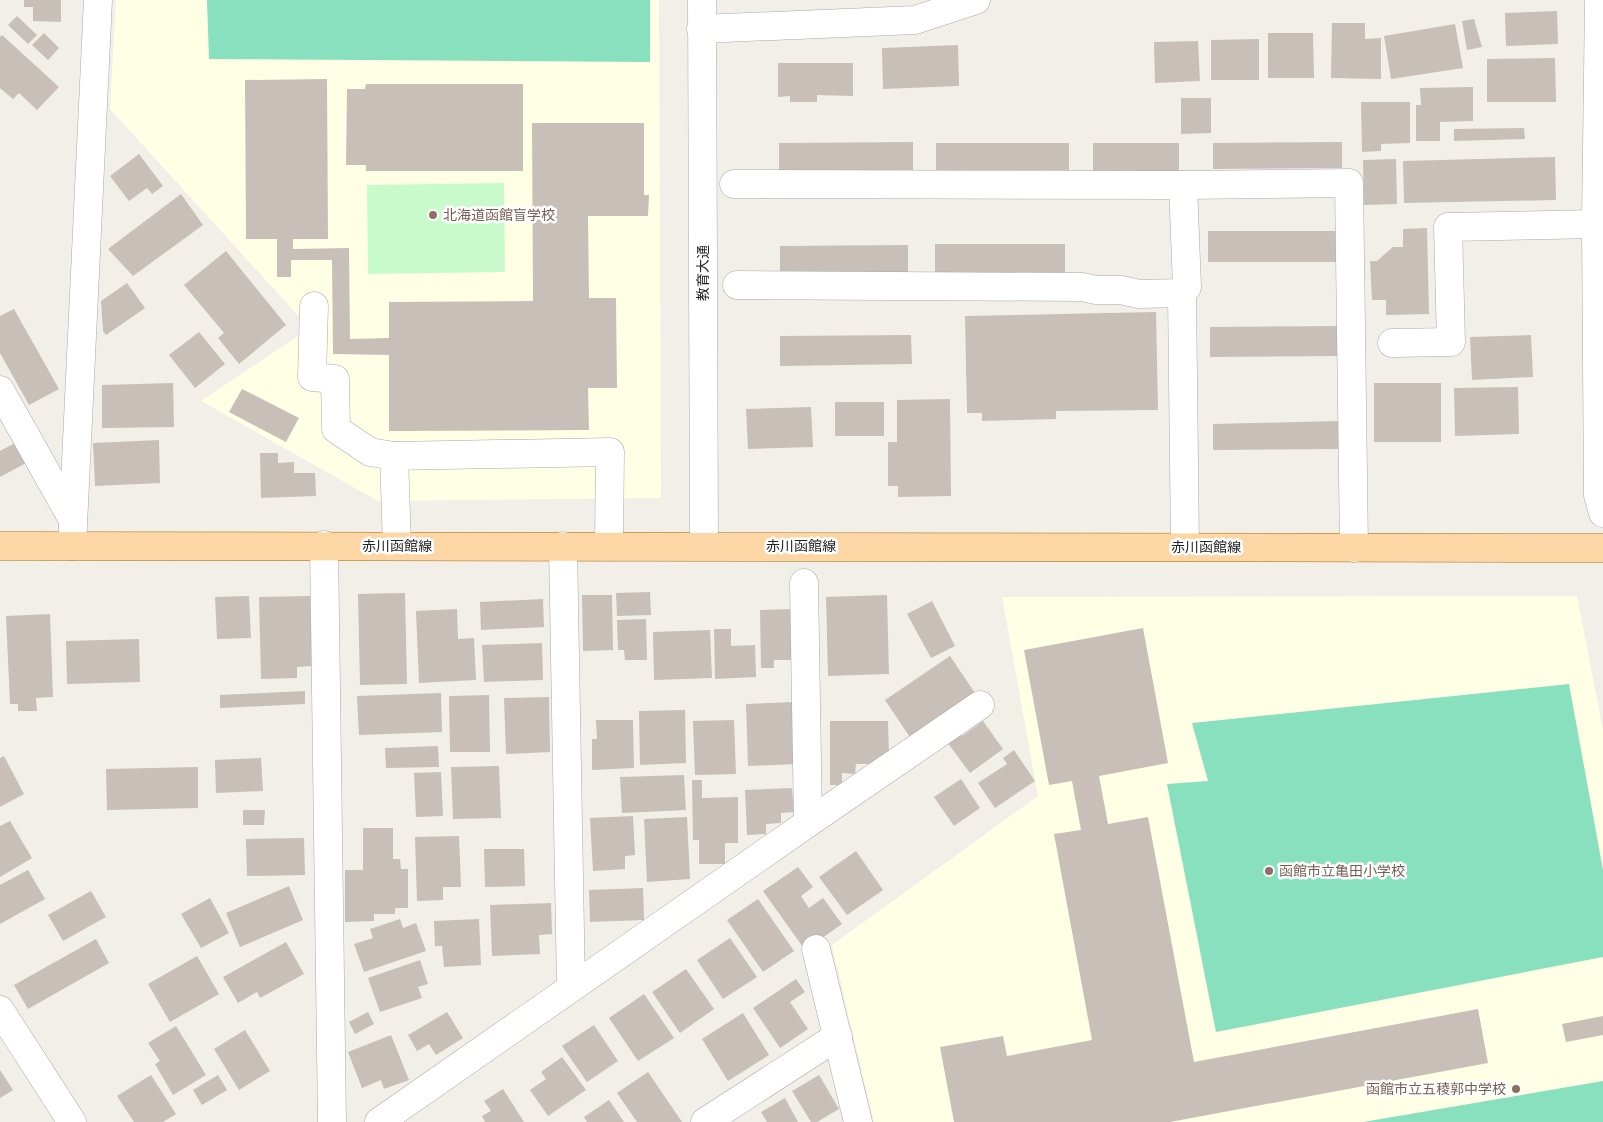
<svg xmlns="http://www.w3.org/2000/svg" width="1603" height="1122" font-family="Helvetica,'Noto Sans JP',sans-serif">
	<style>
		.education { fill: #ffffe5 }
		.park { fill: #c8facc }
		.pitch { fill: #88e0be }
		.building { fill: #c7bfb8 }
		.lines { fill: none; stroke-linecap: round; stroke-linejoin: round }
		.minor-casing { stroke: #a9a9a9; stroke-width: 29 }
		.major-casing { stroke: #a06b00; stroke-width: 29 }
		.minor { stroke: #fff; stroke-width: 28 }
		.major { stroke: #fcd6a4; stroke-width: 28 }
		.education-dot { fill: #8d6e63; stroke: #fff; stroke-width: 2 }
		.labels { text-anchor: middle; stroke-width: 5; stroke-linejoin: round; paint-order: stroke }
		.education-label { font-size: 14px; fill: #785e54; stroke: #fff; text-anchor: start }
		.street-label { font-size: 14px; fill: #222; stroke: #fff }
	</style>
	<rect width="100%" height="100%" fill="#f2efe9"/>
	<!-- education -->
	<g class="education">
		<path d="M116,0h543l2,498 -283,3 -177,-100 100,-67 2,-13 -193,-212z"/>
		<path d="M1577,596l26,134v392h-729l-42,-177 206,-149 -36,-199z"/>
	</g>
	<!-- park -->
	<path class="park" d="M504,183l1,89 -137,2 -1,-89z"/>
	<!-- pitch -->
	<g class="pitch">
		<path d="M207,0h443v62l-441,-3z"/>
		<path d="M1569,684l34,186v87l-387,75 -49,-248 41,-3 -16,-58z"/>
		<path d="M1603,1081v41h-240z"/>
	</g>
	<!-- building -->
	<g class="building">
		<path d="M24,0h37v22l-28,-1v-14h-9z"/>
		<path d="M1557,11l1,33 -52,2 -1,-33z"/>
		<path d="M17,16l20,19 -9,9 -20,-19z"/>
		<path d="M1474,19l8,28 -15,3 -5,-29z"/>
		<path d="M1332,23h33v16l16,-1v41l-50,-1z"/>
		<path d="M1455,24l8,44 -72,11 -7,-43z"/>
		<path d="M44,33l15,15 -11,12 -16,-15z"/>
		<path d="M1268,33h45l1,45h-46z"/>
		<path d="M2,35l57,52 -22,23 -18,-17 -6,6 -13,-11v-51z"/>
		<path d="M1259,39v41h-48v-40z"/>
		<path d="M1198,41l2,40 -45,2 -1,-41z"/>
		<path d="M958,45l1,41 -76,3 -1,-41z"/>
		<path d="M1555,58l1,44h-69v-43z"/>
		<path d="M778,63h75v33l-36,-1v7h-27v-6l-12,1z"/>
		<path d="M327,79l1,160h-35v10l56,-1 1,91 39,-1v-36l144,-1 -1,-178h112v72h5l-1,21h-60l1,82h27l1,90h-29l1,42 -200,1v-76l-56,-1 -1,-94h-41v17h-14v-38h-31l-1,-159z"/>
		<path d="M366,84h157v87h-157v-6h-20l1,-76h18z"/>
		<path d="M1473,87v34l-33,1v19h-24v-36h5l-1,-17z"/>
		<path d="M1181,98h30v35l-30,1z"/>
		<path d="M1361,102h49v41l-29,1v7l-19,1z"/>
		<path d="M1524,128l1,11 -71,2v-12z"/>
		<path d="M913,142v32l-134,1v-32z"/>
		<path d="M1342,142v26l-129,1v-26z"/>
		<rect x="936" y="143" width="133" height="27"/>
		<path d="M1093,143h86v30l-86,-1z"/>
		<path d="M139,154l24,32 -11,8 -5,-6 -18,13 -19,-25z"/>
		<path d="M1555,157l1,43 -152,3 -1,-42z"/>
		<path d="M1396,159l1,45 -33,1 -1,-45z"/>
		<path d="M181,194l22,31 -70,51 -25,-27z"/>
		<path d="M1427,228l2,86 -43,1v-15h-14l-2,-39h7l16,-14h10v-18z"/>
		<rect x="1208" y="231" width="132" height="31"/>
		<rect x="935" y="244" width="130" height="30"/>
		<path d="M908,245v27l-128,1v-27z"/>
		<path d="M226,251l60,74 -47,39 -21,-26 6,-5 -40,-48z"/>
		<path d="M127,283l18,25 -39,27 -3,-4 -2,-30z"/>
		<path d="M14,309l45,80 -30,16 -29,-52v-37z"/>
		<path d="M1156,312l2,98 -102,1v8l-74,2v-8h-15l-2,-97z"/>
		<path d="M1341,326v30l-131,1v-30z"/>
		<path d="M199,332l26,32 -30,24 -26,-33z"/>
		<path d="M911,335l1,29 -132,2v-30z"/>
		<path d="M1531,335l2,42 -61,3 -2,-43z"/>
		<path d="M173,383l1,44 -72,1v-43z"/>
		<rect x="1374" y="383" width="67" height="59"/>
		<path d="M1518,387l1,47 -64,2 -1,-48z"/>
		<path d="M242,389l57,29 -13,24 -57,-30z"/>
		<path d="M950,399l1,97 -53,1v-11h-10v-44h9v-42z"/>
		<rect x="835" y="402" width="49" height="34"/>
		<path d="M811,407l2,40 -65,2 -2,-40z"/>
		<path d="M1339,421l1,28 -127,1v-26z"/>
		<path d="M159,440l1,43 -65,3 -2,-43z"/>
		<path d="M17,442l11,20 -28,15v-26z"/>
		<path d="M260,453h18v10l16,-1v11h21l1,23 -55,2z"/>
		<path d="M650,592l1,23 -34,1 -1,-23z"/>
		<path d="M405,593l2,91 -47,1 -2,-91z"/>
		<path d="M582,595h30l1,55 -30,1z"/>
		<path d="M887,595l2,79 -61,2 -2,-79z"/>
		<path d="M249,596l2,42 -34,1 -2,-42z"/>
		<path d="M310,596l2,70 -15,1v11l-36,1 -2,-82z"/>
		<path d="M543,599l1,28 -63,3 -1,-28z"/>
		<path d="M932,601l23,45 -24,12 -24,-44z"/>
		<path d="M457,609l1,30 16,-1 2,42 -57,3 -3,-72z"/>
		<path d="M792,609l2,51h-20v8h-13l-1,-58z"/>
		<path d="M50,614l3,83 -17,1 1,13h-19v-7h-8l-4,-88z"/>
		<path d="M646,619l1,41h-22l-1,-10h-6l-1,-30z"/>
		<path d="M1143,628l25,135 -69,13 9,48 40,-7 46,245 284,-53 10,54 -318,59h-216l-14,-75 63,-11 4,20 85,-16 -38,-206 27,-4 -9,-49 -23,4 -25,-135z"/>
		<path d="M714,629h17v17l24,-1 1,32 -41,2z"/>
		<path d="M710,630l2,48 -58,2 -1,-48z"/>
		<path d="M139,639l1,43 -73,2 -1,-43z"/>
		<path d="M542,643l1,37 -59,2 -2,-37z"/>
		<path d="M950,656l27,40 -66,43 -26,-39z"/>
		<path d="M305,691v13l-85,4v-13z"/>
		<path d="M441,693l1,39 -83,3 -2,-39z"/>
		<path d="M489,695l1,57h-40l-1,-56z"/>
		<path d="M549,697l1,55 -44,2 -2,-56z"/>
		<path d="M794,702l3,62 -49,2 -2,-62z"/>
		<path d="M685,710l1,53 -46,2 -1,-54z"/>
		<path d="M596,720h37l1,48 -42,2v-31h5z"/>
		<path d="M734,720l2,54 -41,1 -2,-54z"/>
		<path d="M830,721h58l1,34 -7,9h-26l-1,10 -13,-1v12h-12z"/>
		<path d="M983,721l20,28 -33,24 -23,-31 13,-10 2,4z"/>
		<path d="M438,746l1,21 -53,1 -1,-20z"/>
		<path d="M1014,750l21,31 -40,27 -17,-25 29,-19 -4,-6z"/>
		<path d="M4,756l20,38 -24,13v-49z"/>
		<path d="M261,758l2,33 -47,2 -1,-33z"/>
		<path d="M499,766l2,52 -48,1 -2,-52z"/>
		<path d="M198,767v41l-91,2 -1,-41z"/>
		<path d="M441,772l2,44 -27,1 -2,-44z"/>
		<path d="M684,775l2,35 -64,3 -2,-36z"/>
		<path d="M961,779l19,29 -26,18 -20,-29z"/>
		<path d="M692,780h10v18l36,-1v46h-13v21h-26v-24h-6z"/>
		<path d="M792,788l2,24 -13,1v10l-15,1v10l-19,1 -2,-45z"/>
		<path d="M243,810h22l-1,15h-21z"/>
		<path d="M633,816l2,39 -10,1v13l-32,2 -3,-53z"/>
		<path d="M687,817l3,62 -43,3 -3,-63z"/>
		<path d="M10,821l22,37 -32,19v-51z"/>
		<path d="M363,828h30v31h7l1,10h7v39h-13v6h-21v7l-29,1v-52h18z"/>
		<path d="M459,836l2,51h-18v13l-26,1 -2,-64z"/>
		<path d="M304,838l1,37 -58,1 -1,-37z"/>
		<path d="M484,849h40l1,37 -40,1z"/>
		<path d="M856,851l27,39 -36,25 -28,-38z"/>
		<path d="M798,867l15,20 -12,9 8,12 14,-10 19,26 -37,26 -42,-59z"/>
		<path d="M28,870l17,29 -45,25v-39z"/>
		<path d="M289,886l14,34 -63,27 -14,-34z"/>
		<path d="M643,888l1,32 -54,2 -1,-32z"/>
		<path d="M91,891l15,26 -43,24 -15,-26z"/>
		<path d="M210,898l19,35 -28,15 -20,-34z"/>
		<path d="M758,899l36,52 -31,21 -36,-52z"/>
		<path d="M551,903l1,31 -13,1 1,19 -48,2 -2,-51z"/>
		<path d="M400,919l3,9 13,-5 10,28 -62,21 -10,-28 19,-6 -3,-9z"/>
		<path d="M479,919l2,46 -37,2 -2,-21h-7l-1,-25z"/>
		<path d="M730,938l27,39 -34,22 -26,-39z"/>
		<path d="M96,939l13,24 -81,46 -14,-24z"/>
		<path d="M286,942l18,32 -44,24 -3,-6 -19,11 -15,-26z"/>
		<path d="M197,956l22,38 -49,28 -22,-38z"/>
		<path d="M420,960l8,24 -10,3 4,11 -42,14 -12,-34z"/>
		<path d="M686,969l28,40 -34,24 -28,-41z"/>
		<path d="M796,979l9,13 -15,10 18,27 -28,19 -27,-40z"/>
		<path d="M644,994l30,44 -36,23 -29,-43z"/>
		<path d="M368,1012l6,12 -19,10 -6,-12z"/>
		<path d="M447,1012l16,26 -27,17 -7,-11 -12,7 -9,-16z"/>
		<path d="M743,1013l26,42 -41,26 -26,-42z"/>
		<path d="M1603,1016v19l-37,7 -4,-18z"/>
		<path d="M594,1025l24,36 -31,21 -25,-36z"/>
		<path d="M176,1026l30,49 -33,20 -18,-31 5,-3 -12,-18z"/>
		<path d="M245,1030l25,41 -31,19 -25,-41z"/>
		<path d="M391,1035l18,45 -25,9 -3,-9 -19,8 -14,-36z"/>
		<path d="M562,1057l24,33 -38,26 -18,-26 16,-11 -5,-7z"/>
		<path d="M0,1070l13,20 -13,8z"/>
		<path d="M648,1072l34,50h-45l-20,-29z"/>
		<path d="M151,1075l25,39 -13,8h-29l-17,-26z"/>
		<path d="M218,1075l9,15 -25,15 -9,-15z"/>
		<path d="M819,1075l20,34 -22,13h-6l-19,-31z"/>
		<path d="M503,1089l21,33h-39l-3,-6 9,-5 -7,-10z"/>
		<path d="M785,1098l13,24h-31l-6,-10z"/>
		<path d="M609,1100l15,22h-37l-3,-5z"/>
	</g>
	<g class="lines">
		<defs>
			<g id="minor">
				<path d="M702,0l2,546"/>
				<path d="M1599,0l-3,224 2,271 5,18"/>
				<path d="M701,29l214,-9 61,-20"/>
				<path d="M734,184l449,1 166,-2 5,365"/>
				<path d="M737,285l345,2 14,3h25l18,4 43,-1 3,254"/>
				<path d="M1182,293l5,-6 -4,-102"/>
				<path d="M314,306l-2,71 23,2 1,50 34,23 24,4 216,-4 -1,94"/>
				<path d="M1392,343l59,-1 -3,-115 148,-3"/>
				<path d="M0,390l73,130"/>
				<path d="M394,456l3,90"/>
				<path d="M324,545l8,577"/>
				<path d="M72,546l26,-546"/>
				<path d="M563,546l8,442"/>
				<path d="M808,823l172,-118"/>
				<path d="M816,949l42,173"/>
				<path d="M0,1010l72,112"/>
				<path d="M379,1122l429,-299 -4,-240"/>
				<path d="M705,1122l133,-86"/>
			</g>
			<path id="major" d="M0,546l1603,2"/>
		</defs>
		<!-- minor casing -->
		<use href="#minor" class="minor-casing"/>
		<!-- major casing -->
		<use href="#major" class="major-casing"/>
		<!-- minor -->
		<use href="#minor" class="minor"/>
		<!-- major -->
		<use href="#major" class="major"/>
	</g>
	<!-- markers -->
	<g class="education-dot">
		<circle cx="433" cy="215" r="5"/>
		<circle cx="1269" cy="871" r="5"/>
		<circle cx="1516" cy="1089" r="5"/>
	</g>
	<g class="labels">
		<!-- education labels -->
		<g class="education-label">
			<text x="443" y="220">北海道函館盲学校</text>
			<text x="1279" y="876">函館市立亀田小学校</text>
			<text x="1506" y="1094" text-anchor="end">函館市立五稜郭中学校</text>
		</g>
		<!-- street labels -->
		<g class="street-label">
			<text transform="translate(703 273) rotate(-90)" y="5">教育大通</text>
			<text x="397" y="551">赤川函館線</text>
			<text x="801" y="551">赤川函館線</text>
			<text x="1206" y="552">赤川函館線</text>
		</g>
	</g>
</svg>
